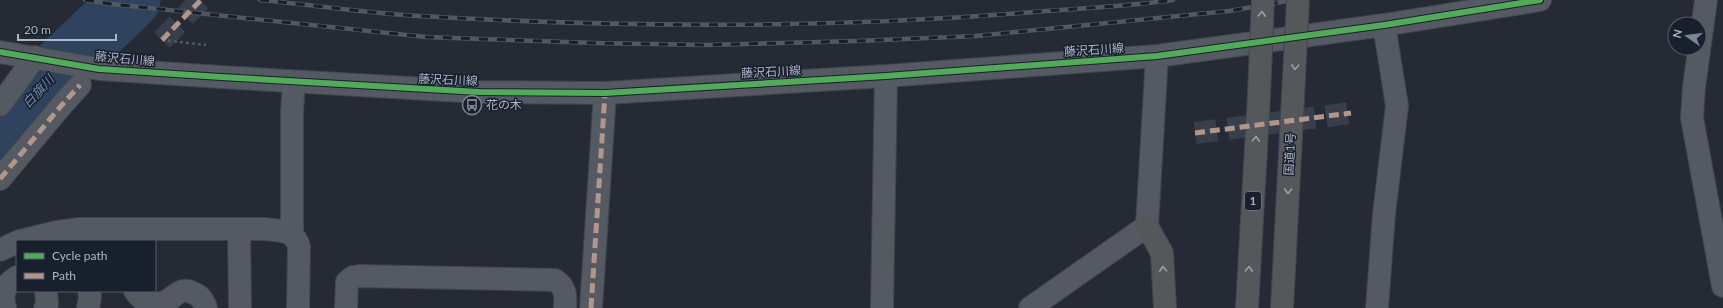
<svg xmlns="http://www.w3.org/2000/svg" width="1723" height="308" font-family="Lato,'Noto Sans JP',sans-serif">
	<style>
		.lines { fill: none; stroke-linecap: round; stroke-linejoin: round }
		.river { stroke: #2f425e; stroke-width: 59 }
		.minor-tunnel { stroke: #393f4a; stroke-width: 22; stroke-dasharray: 22 11; stroke-linecap: butt }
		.minor-casing { stroke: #41454d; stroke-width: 24 }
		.highway-casing { stroke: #414650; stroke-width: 24 }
		.path { stroke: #52585f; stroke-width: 2.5; stroke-dasharray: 3 3; stroke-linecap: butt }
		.minor { stroke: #545962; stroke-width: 22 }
		.highway { stroke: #55585b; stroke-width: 22 }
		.rail-casing { stroke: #535860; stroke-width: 4.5 }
		.rail { stroke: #18202e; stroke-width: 3; stroke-dasharray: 9; stroke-linecap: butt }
		.highway-bridge-casing { stroke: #414650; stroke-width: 24; stroke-linecap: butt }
		.highway-bridge { stroke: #55585b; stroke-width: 22 }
		.quiet { stroke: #b2968c; stroke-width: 5; stroke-dasharray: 10 5; stroke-linecap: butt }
		.cycleway-casing { stroke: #18202e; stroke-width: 8 }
		.cycleway { stroke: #51ab58; stroke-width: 6 }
		.oneway { stroke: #979eac }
		.labels { text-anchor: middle; stroke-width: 3; stroke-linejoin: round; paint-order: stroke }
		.shield { fill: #18202e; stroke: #808999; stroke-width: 1 }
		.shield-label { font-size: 11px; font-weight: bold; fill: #adb6c7 }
		.street-label { font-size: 12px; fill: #adb6c7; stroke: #18202e }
		.poi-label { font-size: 12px; fill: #adb6c7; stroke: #18202e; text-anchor: start }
		.water-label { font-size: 13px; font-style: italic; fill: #728bb2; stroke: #18202e }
	</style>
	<rect width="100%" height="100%" fill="#252a34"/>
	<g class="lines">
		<!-- river -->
		<path class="river" d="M0,135l36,-45 95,-90"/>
		<!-- minor-tunnel -->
		<g class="minor-tunnel">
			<path d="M162,40l39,-40"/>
			<path d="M1195,133l156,-20"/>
		</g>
		<defs>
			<g id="minor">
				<path d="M1706,0l-12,87 -2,31 31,168"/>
				<path d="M0,52l99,17 122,8 258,15 126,1 281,-17 271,-20 227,-31 156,-25"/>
				<path d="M0,105l35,-48"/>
				<path d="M0,179l61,-73 19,-21"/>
				<path d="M239,229l1,79"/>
				<path d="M292,234v-123l2,-29"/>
				<path d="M20,241l37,-9 23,-3h184c15,1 31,1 35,18l-1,61"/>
				<path d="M0,250l17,-8"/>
				<path d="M135,291c9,13 22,17 35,8 4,-3 8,-7 13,-8 4,-1 9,1 12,3 6,2 9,8 11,14"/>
				<path d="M5,308c-4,-14 0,-24 12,-31"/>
				<path d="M45,308l2,-4 -1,-13"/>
				<path d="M88,308l2,-11 -1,-6"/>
				<path d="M346,308l1,-26 6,-5 6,-1 196,4c11,7 11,16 10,28"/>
				<path d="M591,308l14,-215"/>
				<path d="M882,308l4,-232"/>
				<path d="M1030,308l117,-82 10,-170"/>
				<path d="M1377,308l7,-94 13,-108 -13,-81"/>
			</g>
			<g id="highway">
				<path d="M1147,226l15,27 3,55"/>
				<path d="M1247,308l12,-213"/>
				<path d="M1282,308l11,-212"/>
			</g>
		</defs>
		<!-- minor casing -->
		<use href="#minor" class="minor-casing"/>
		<!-- highway casing -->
		<use href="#highway" class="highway-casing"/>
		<!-- path -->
		<path class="path" d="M162,40l44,5"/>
		<!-- minor -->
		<use href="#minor" class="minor"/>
		<!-- highway -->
		<use href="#highway" class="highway"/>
		<defs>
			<g id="rail">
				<path d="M85,0l26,4 315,33 169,6 110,2 152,-4 119,-5 253,-25 65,-11"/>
				<path d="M260,0c53,5 107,13 160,16 208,12 417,13 625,-5 42,-3 86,-5 128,-11"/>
			</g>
		</defs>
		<!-- rail casing -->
		<use href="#rail" class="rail-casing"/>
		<!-- rail -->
		<use href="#rail" class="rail"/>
		<defs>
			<g id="highway-bridge">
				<path d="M1259,95l4,-95"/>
				<path d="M1293,96l5,-96"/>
			</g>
		</defs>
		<!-- highway-bridge casing -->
		<use href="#highway-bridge" class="highway-bridge-casing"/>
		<!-- highway-bridge -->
		<use href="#highway-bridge" class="highway-bridge"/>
		<!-- quiet -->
		<g class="quiet">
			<path d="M162,40l39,-40"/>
			<path d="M1195,133l156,-20"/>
			<path d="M0,179l61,-73 19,-21"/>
			<path d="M591,308l14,-215"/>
		</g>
		<defs>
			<path id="cycleway" d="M0,52l99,17 122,8 258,15 126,1 281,-17 271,-20 227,-31 156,-25"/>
		</defs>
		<!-- cycleway casing -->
		<use href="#cycleway" class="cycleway-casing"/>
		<!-- cycleway -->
		<use href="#cycleway" class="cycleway"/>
	</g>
	<!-- one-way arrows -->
	<defs><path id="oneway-chevron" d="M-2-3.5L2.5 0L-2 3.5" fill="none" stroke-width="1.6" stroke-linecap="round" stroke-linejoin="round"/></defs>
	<g class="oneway">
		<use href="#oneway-chevron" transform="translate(1262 14) rotate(-87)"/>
		<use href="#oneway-chevron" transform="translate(1295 67) rotate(93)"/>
		<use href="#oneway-chevron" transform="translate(1256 139) rotate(-87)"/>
		<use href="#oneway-chevron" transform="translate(1288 191) rotate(93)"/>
		<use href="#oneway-chevron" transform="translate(1163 269) rotate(-93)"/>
		<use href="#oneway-chevron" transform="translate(1249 269) rotate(-87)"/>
	</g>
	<!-- icons -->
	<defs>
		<symbol id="bus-ring" viewBox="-11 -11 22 22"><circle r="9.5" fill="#18202e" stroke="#7d8594" stroke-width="1.5"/><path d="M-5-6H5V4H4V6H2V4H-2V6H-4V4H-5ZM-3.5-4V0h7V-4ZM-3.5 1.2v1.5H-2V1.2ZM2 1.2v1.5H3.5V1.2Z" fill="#7d8594"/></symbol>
	</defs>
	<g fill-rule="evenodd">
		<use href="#bus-ring" x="461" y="94" width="22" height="22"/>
	</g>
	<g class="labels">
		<!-- shield labels -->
		<rect class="shield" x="1245" y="192" width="16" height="18" rx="3"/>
		<g class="shield-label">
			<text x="1253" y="205">1</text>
		</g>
		<!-- street labels -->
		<g class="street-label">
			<text transform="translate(1094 50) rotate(-4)" y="4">藤沢石川線</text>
			<text transform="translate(125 59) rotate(5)" y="4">藤沢石川線</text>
			<text transform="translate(771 72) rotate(-3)" y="4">藤沢石川線</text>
			<text transform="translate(448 80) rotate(2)" y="4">藤沢石川線</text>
			<text transform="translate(1290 154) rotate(-87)" y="4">国道1号</text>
		</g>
		<!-- poi labels -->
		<g class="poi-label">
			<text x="486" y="109">花の木</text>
		</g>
		<!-- water labels -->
		<g class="water-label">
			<text transform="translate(38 91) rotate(-47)" y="5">白旗川</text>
		</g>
	</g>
	<!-- legend -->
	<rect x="16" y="240" width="140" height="52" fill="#18202e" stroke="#545c6b"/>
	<rect x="24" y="253" width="20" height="6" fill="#51ab58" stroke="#545c6b"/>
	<text x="52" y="260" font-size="12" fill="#adb6c7">Cycle path</text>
	<rect x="24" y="273" width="20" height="6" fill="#b2968c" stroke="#545c6b"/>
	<text x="52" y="280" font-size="12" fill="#adb6c7">Path</text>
	<!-- north arrow -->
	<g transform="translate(1687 36) rotate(284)"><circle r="19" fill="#18202e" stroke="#545c6b"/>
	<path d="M0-3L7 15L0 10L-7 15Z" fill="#7d8594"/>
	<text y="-6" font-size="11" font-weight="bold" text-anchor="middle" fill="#adb6c7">N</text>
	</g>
	<!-- scale -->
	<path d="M18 34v6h98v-6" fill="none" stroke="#adb6c7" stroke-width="2"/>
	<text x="24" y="34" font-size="12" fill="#adb6c7" stroke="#18202e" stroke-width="3" paint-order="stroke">20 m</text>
</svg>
